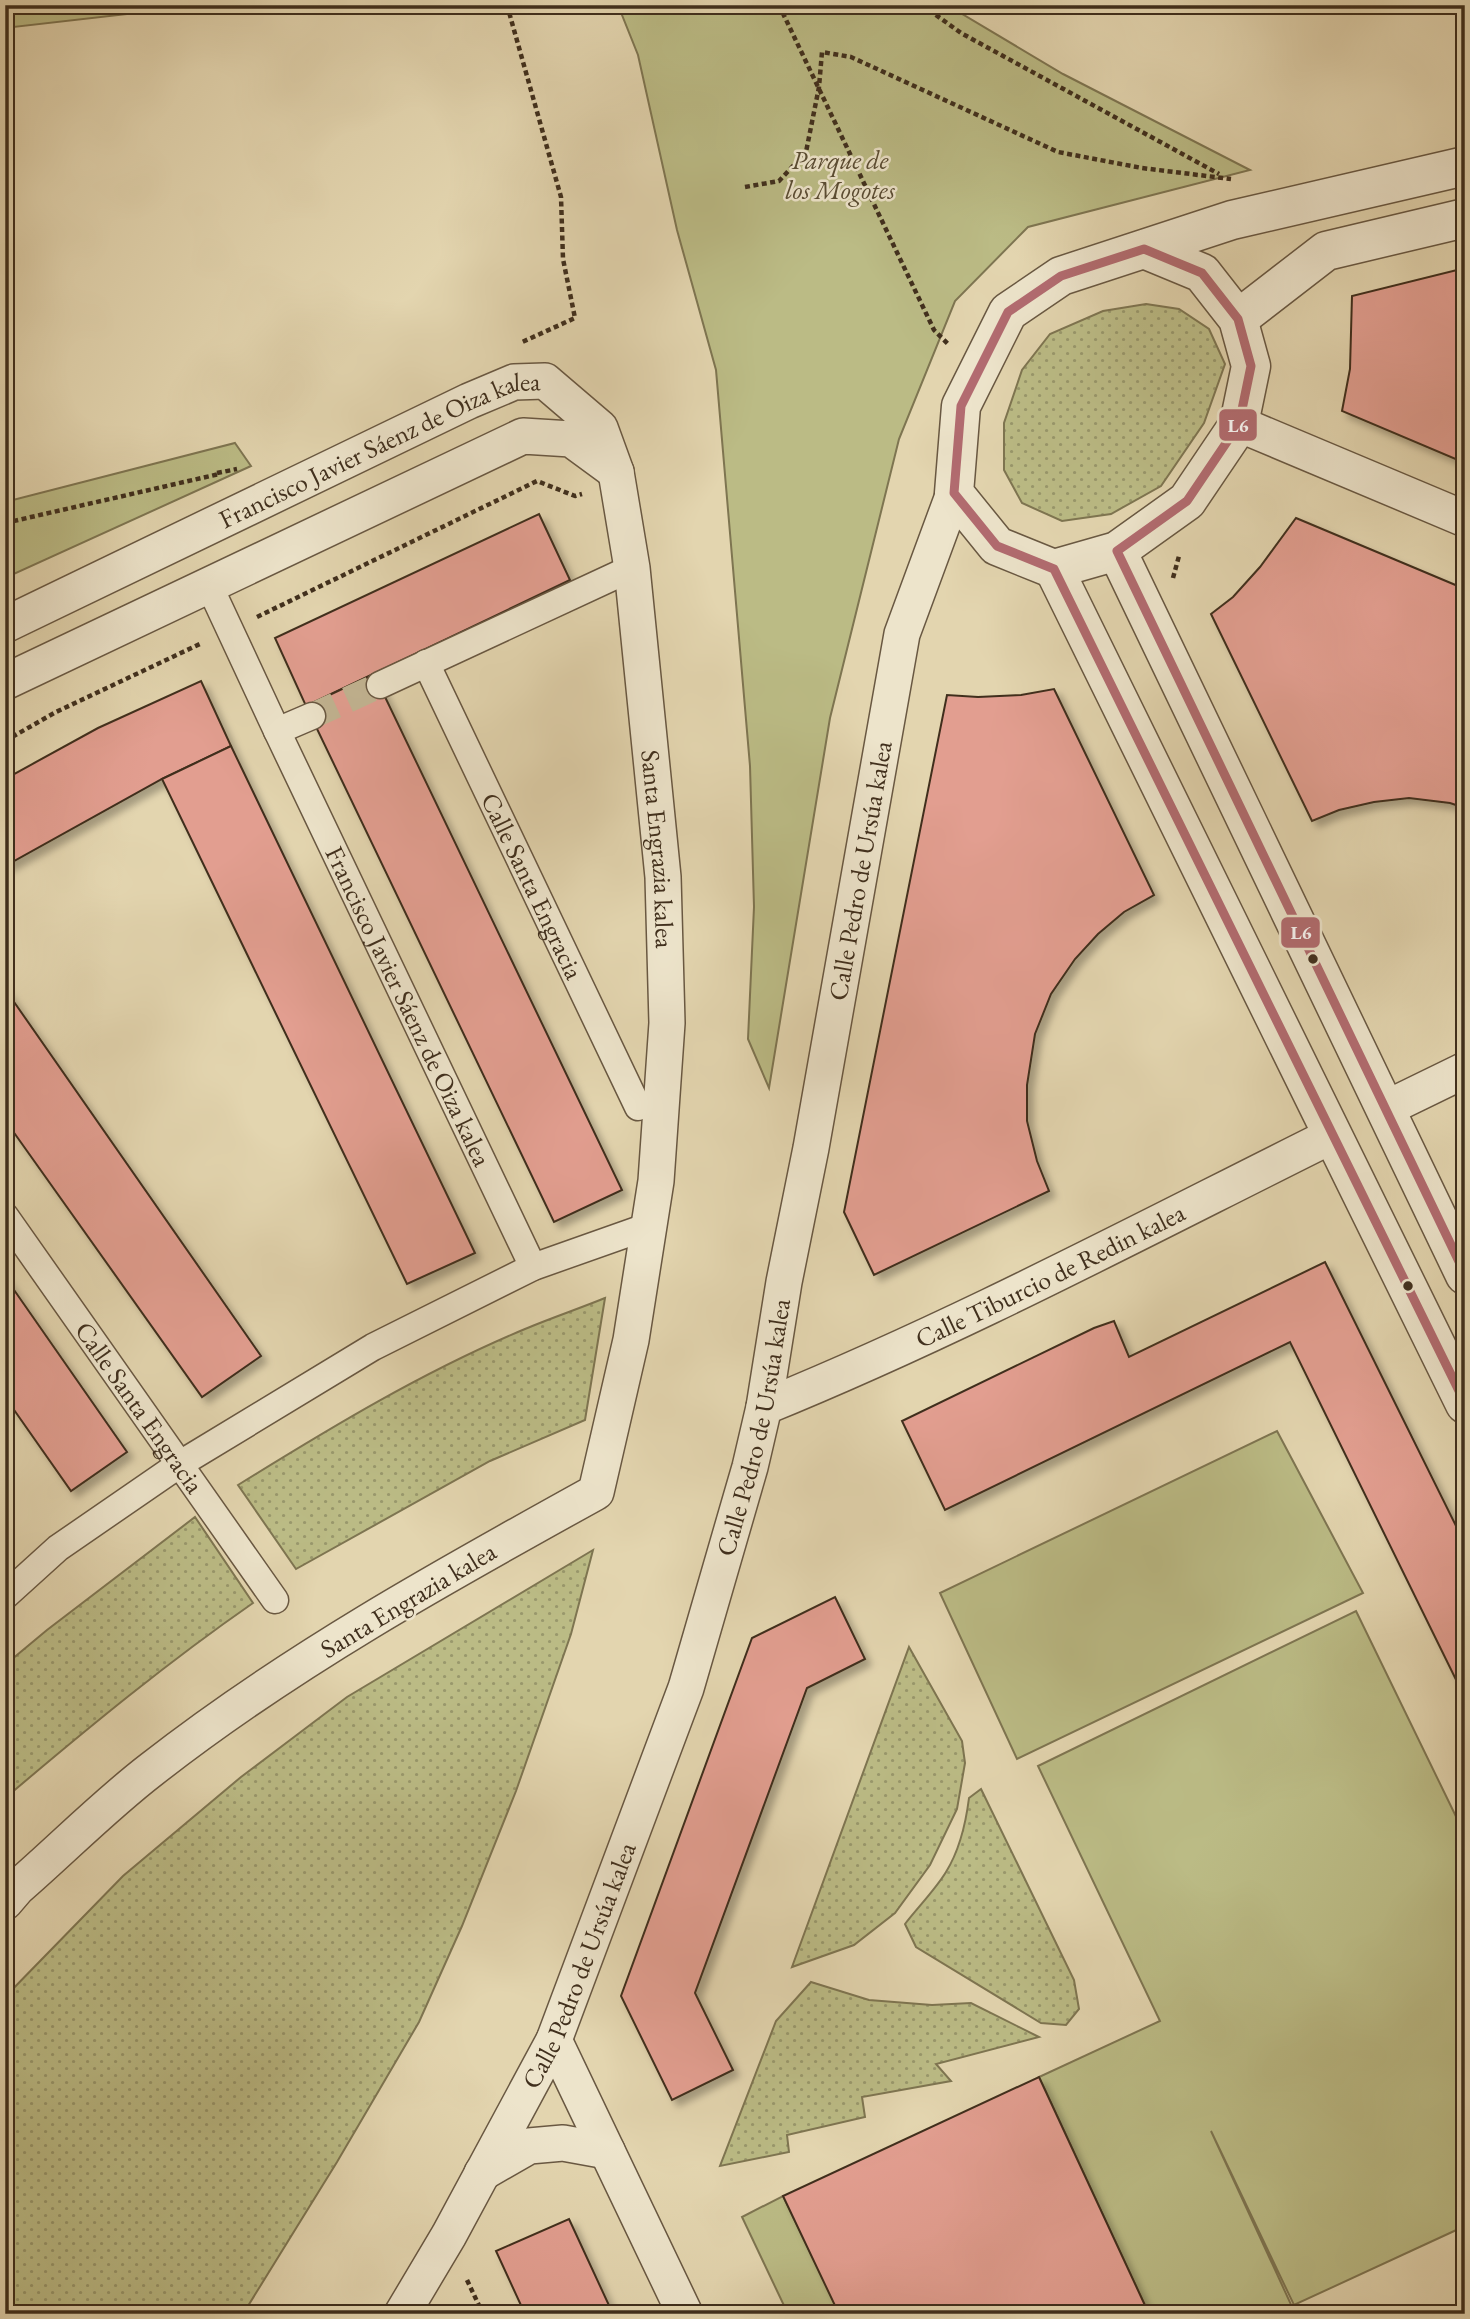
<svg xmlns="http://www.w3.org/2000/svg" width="1470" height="2319" font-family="'EB Garamond',serif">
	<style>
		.grass { fill: url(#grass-dots); stroke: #7e7551; stroke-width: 2 }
		.park { fill: #bbbb85; stroke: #7e7551; stroke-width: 2 }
		.building { fill: #e29e90; stroke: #402f1d; stroke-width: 2; filter: url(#shadow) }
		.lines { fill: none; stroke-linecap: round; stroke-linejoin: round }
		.pedestrian-tunnel { stroke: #c2b492; stroke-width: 26; stroke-dasharray: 26 13; stroke-linecap: butt }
		.pedestrian-casing { stroke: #695842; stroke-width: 29 }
		.minor-casing { stroke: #695842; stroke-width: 38 }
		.tertiary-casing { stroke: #695842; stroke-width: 41 }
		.path { stroke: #402f1d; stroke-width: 4.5; stroke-dasharray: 5 3.5; stroke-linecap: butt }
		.pedestrian { stroke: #ede4cb; stroke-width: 26 }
		.minor { stroke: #ede4cb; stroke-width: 35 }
		.tertiary { stroke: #ede4cb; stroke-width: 38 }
		.bus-1-casing { stroke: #ede4cb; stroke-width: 14 }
		.bus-1 { stroke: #b26b70; stroke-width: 9 }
		.bus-dot { fill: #402f1d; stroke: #ede4cb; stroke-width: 2.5 }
		.labels { text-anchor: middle; stroke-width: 5; stroke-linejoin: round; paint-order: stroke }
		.park-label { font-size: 26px; font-style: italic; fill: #594b32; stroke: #ede4cb }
		.street-label { font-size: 26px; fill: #402f1d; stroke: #ede4cb }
		.line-badge { stroke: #ede4cb; stroke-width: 2.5 }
		.badge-label { font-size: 19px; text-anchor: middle; font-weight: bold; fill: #fff }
	</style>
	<defs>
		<pattern id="grass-dots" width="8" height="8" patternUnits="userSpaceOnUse" patternTransform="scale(1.75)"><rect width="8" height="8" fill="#bbbb85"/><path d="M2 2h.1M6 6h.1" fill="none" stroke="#99986c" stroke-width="1.8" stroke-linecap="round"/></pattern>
		<filter id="shadow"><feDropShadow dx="6" dy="6" stdDeviation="3.5" flood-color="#0004"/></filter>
	</defs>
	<rect width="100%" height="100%" fill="#e3d5af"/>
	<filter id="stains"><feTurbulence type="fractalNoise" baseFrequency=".00286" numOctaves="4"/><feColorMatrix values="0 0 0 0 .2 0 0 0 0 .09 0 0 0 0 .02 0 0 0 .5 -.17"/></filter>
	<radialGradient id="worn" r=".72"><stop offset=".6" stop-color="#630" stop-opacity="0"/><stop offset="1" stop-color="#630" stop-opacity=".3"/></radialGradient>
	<!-- grass -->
	<g class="grass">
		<path d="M1146,304l33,5 30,20 16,35 -21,59 -43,63 -50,28 -49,7 -40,-18 -18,-33v-47l18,-53 28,-36 53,-23z"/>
		<path d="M605,1298l-20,122 -95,41 -194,108 -58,-84c92,-57 186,-114 287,-156 26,-11 53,-20 80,-31z"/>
		<path d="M195,1517l58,86c-85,59 -164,124 -243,191l-5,-4v-125l42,-35z"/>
		<path d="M593,1550l-22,84 -55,157 -54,135 -43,96 -82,140 -94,152h-238v-317l118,-121 118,-99 106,-80z"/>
		<path d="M909,1647l53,94 3,22 -8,46 -27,56 -35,48 -41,32 -62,22z"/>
		<path d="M981,1789l93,191 5,29 -13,16 -25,-2 -125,-76 -11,-23c13,-17 30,-34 41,-52 13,-21 20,-50 23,-74z"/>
		<path d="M811,1982l58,18 63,5 39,-2 68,34 -103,27 15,17 -89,16 3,20 -78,18 2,17 -69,14 56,-145z"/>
	</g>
	<!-- park -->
	<g class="park">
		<path d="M5,5h201l-201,23z"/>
		<path d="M618,5h329l116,69 187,96 -222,57 -73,74 -56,138 -69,279 -61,370 -21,-49 6,-132 -4,-141 -34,-396 -39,-140 -39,-175z"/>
		<path d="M235,443l16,23 -246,112v-76z"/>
		<path d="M1277,1431l86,162 -346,166 -77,-166z"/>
		<path d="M1356,1611l109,224v391l-171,79 -83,-174 83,180 -5,3h-140l-110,-237 121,-56 -122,-255z"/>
		<path d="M783,2196l57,118h-52l-46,-97z"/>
	</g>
	<!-- building -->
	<g class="building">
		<path d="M1465,268v195l-123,-52 8,-42 2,-73z"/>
		<path d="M539,514l31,66 -264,126 -31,-68z"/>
		<path d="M1296,518l169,71v219l-15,-5 -41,-5 -35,4 -35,8 -27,11 -101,-207 22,-17 27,-30z"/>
		<path d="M374,674l248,516 -68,32 -248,-516z"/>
		<path d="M201,681l30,65 -69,33 -157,87v-87l93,-51z"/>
		<path d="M1054,689l100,206 -30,17 -26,22 -23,25 -24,35 -16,40 -8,51v36l10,40 12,30 -175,84 -30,-63 103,-517 31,2 43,-2z"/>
		<path d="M231,746l244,507 -68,31 -245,-505z"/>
		<path d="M5,989l256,367 -59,41 -197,-277z"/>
		<path d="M1325,1262l140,282v154l-175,-356 -345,168 -43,-89 192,-93 20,-7 15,36z"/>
		<path d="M5,1277l122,175 -56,39 -66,-94z"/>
		<path d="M835,1597l30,62 -58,29 -112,305 38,77 -61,30 -51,-104 131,-358z"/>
		<path d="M1039,2077l110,237h-310l-56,-118z"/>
		<path d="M569,2219l44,95h-88l-29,-63z"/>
	</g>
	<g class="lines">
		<!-- pedestrian-tunnel -->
		<path class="pedestrian-tunnel" d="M312,716l68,-31"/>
		<defs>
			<g id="pedestrian">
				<path id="s1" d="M209,585l68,146 256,536"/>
				<path id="s2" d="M426,663l212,444"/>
				<path d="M380,685l252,-117"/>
				<path d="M277,731l35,-15"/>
				<path id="s3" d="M5,1216l270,384"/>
				<path d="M5,1596l53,-48 122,-84 193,-117 160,-80 116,-41"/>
			</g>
			<g id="minor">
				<path d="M1239,424l226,95"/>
				<path id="s4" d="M5,625l464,-224 45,-19 31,-1 55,47 16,44 16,96 31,309 4,146 -11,158 -25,159 -35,152c-152,84 -306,169 -444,277 -47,36 -90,80 -135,119l-12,14"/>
				<path d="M5,682l518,-246 48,3 45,33"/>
				<path d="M1385,1109l80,-39"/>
				<path id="s5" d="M764,1407c194,-79 380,-178 567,-271"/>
				<path d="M554,2040l131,274"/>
				<path d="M482,2173l47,-27 34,-3 44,8"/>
				<path id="s6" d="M402,2314l47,-79 105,-195 132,-352 64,-221 14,-60 20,-125 27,-134 91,-514 52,-141"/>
			</g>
			<g id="tertiary">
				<path d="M1144,249l58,24 36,46 13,47 -12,58 -52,77 -70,50 -63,18 -57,-23 -43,-53 7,-87 47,-94 53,-36 171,-56 233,-54"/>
				<path d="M1238,319l88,-68 139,-33"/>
				<path d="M1117,551l348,724"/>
				<path d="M1054,569l411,835"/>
			</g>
		</defs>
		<!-- pedestrian casing -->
		<use href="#pedestrian" class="pedestrian-casing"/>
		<!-- minor casing -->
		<use href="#minor" class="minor-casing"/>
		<!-- tertiary casing -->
		<use href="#tertiary" class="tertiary-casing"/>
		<!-- path -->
		<g class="path">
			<path d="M507,5l54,192 2,62 12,59 -55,25"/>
			<path d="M779,5l155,325 15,15"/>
			<path d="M922,5l39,28 258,141"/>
			<path d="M745,187l34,-6 27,-29 13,-65 3,-35 29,5 207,95 84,16 89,11"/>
			<path d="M217,473l20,-4"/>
			<path d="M5,523l214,-49"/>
			<path d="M1173,578l6,-22"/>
			<path d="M257,617l280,-136 38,15 7,-2"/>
			<path d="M5,741l51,-29 146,-69"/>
			<path d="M467,2280l16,34"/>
		</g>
		<!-- pedestrian -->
		<use href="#pedestrian" class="pedestrian"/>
		<!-- minor -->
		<use href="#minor" class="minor"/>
		<!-- tertiary -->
		<use href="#tertiary" class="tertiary"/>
		<defs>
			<path id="bus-1" d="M1465,1274l-348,-723 70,-50 52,-77 12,-58 -13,-47 -36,-46 -58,-24 -83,27 -53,36 -47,94 -7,87 43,53 57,23 411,834"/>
		</defs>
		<!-- bus-1 casing -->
		<use href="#bus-1" class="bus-1-casing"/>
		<!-- bus-1 -->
		<use href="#bus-1" class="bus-1"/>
	</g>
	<!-- markers -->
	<g class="bus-dot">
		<circle cx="1313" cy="959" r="6"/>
		<circle cx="1408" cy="1286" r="6"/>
	</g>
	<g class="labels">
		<!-- park labels -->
		<g class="park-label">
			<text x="840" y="169">Parque de<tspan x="840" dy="30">los Mogotes</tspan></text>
		</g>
		<!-- street labels -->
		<g class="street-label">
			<text dy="9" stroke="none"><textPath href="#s4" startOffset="415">Francisco Javier Sáenz de Oiza kalea</textPath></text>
			<text dy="9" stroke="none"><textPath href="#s4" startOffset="1094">Santa Engrazia kalea</textPath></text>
			<text dy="9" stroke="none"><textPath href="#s6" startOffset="1526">Calle Pedro de Ursúa kalea</textPath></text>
			<text dy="9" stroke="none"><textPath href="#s2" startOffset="247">Calle Santa Engracia</textPath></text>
			<text dy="9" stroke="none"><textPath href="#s1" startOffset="466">Francisco Javier Sáenz de Oiza kalea</textPath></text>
			<text dy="9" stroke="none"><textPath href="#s5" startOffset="315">Calle Tiburcio de Redin kalea</textPath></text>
			<text dy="9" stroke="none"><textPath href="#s3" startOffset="234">Calle Santa Engracia</textPath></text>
			<text dy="9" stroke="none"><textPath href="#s6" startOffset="959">Calle Pedro de Ursúa kalea</textPath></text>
			<text transform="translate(408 1600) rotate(-31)" y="9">Santa Engrazia kalea</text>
			<text dy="9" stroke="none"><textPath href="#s6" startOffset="392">Calle Pedro de Ursúa kalea</textPath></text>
		</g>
	</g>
	<g class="line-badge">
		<rect x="1218" y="408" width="40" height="34" rx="7" fill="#b26b70"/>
		<rect x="1280" y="916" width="41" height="33" rx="7" fill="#b26b70"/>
	</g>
	<g class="badge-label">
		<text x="1238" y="432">L6</text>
		<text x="1301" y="939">L6</text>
	</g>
	<!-- margin -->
	<rect width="1470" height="2319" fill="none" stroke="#e3d5af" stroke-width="28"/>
	<rect x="7" y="7" width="1456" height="2305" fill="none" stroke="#402f1d" stroke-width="3.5"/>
	<rect x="14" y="14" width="1442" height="2291" fill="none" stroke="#402f1d" stroke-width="2"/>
	<rect width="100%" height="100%" filter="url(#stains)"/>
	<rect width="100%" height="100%" fill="url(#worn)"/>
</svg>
